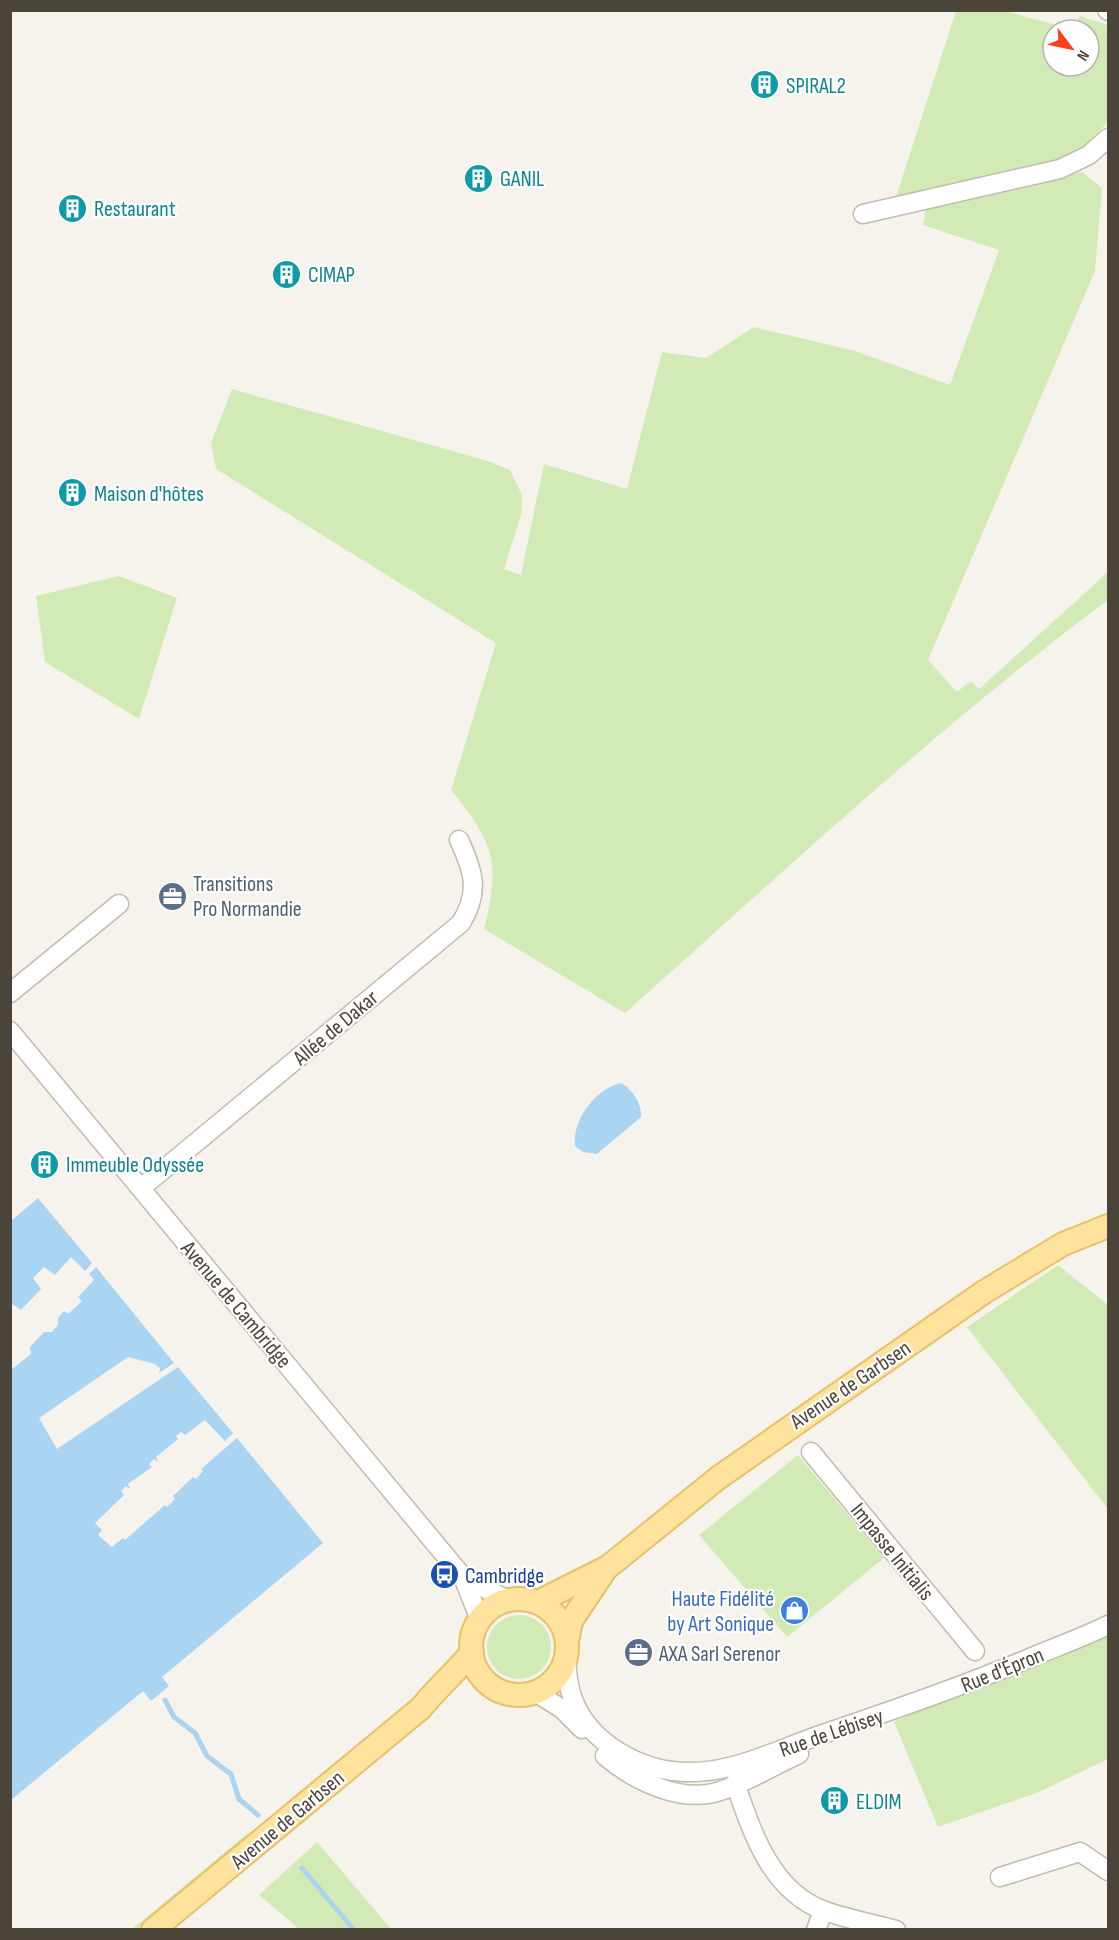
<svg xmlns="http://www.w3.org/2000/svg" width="1119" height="1940" font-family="'Sofia Sans Condensed',sans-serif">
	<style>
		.green { fill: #d2eab5; fill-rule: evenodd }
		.water { fill: #a9d4f2 }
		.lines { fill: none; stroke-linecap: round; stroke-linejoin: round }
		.stream { stroke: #a9d4f2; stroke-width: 5 }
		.minor-casing { stroke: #c2bbae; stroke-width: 21 }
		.major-casing { stroke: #e6c16a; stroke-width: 26 }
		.minor { stroke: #fff; stroke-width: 18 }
		.major { stroke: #ffe39c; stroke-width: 22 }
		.labels { text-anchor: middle; stroke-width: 4.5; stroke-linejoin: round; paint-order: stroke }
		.culture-label { font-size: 22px; fill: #0d838f; stroke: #fff; text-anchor: start }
		.service-label { font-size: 22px; fill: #4e5e75; stroke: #fff; text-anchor: start }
		.street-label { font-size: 22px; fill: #4b4439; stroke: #fff }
		.transit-label { font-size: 22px; fill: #164399; stroke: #fff; text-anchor: start }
		.shop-label { font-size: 22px; fill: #366cbe; stroke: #fff; text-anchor: end }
	</style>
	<rect width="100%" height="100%" fill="#f6f3ec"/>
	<!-- green -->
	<g class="green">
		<path d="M956,11h49l66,18 9,-13 28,9v97l-35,36 -177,39zM1053,30h36v36h-36z"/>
		<path d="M1082,172l20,16 -7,83 -167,389 29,32 14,-11 8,8 129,-117v28c-170,127 -325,272 -483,413l-141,-84c17,-69 10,-85 -33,-139l45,-147 -280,-174 -5,-26 21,-54 253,71 25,10 12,25 -1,20 -17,54 17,6 23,-111 83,25 35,-137 44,6 48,-31 101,24 95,34 49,-135 -76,-25 3,-18z"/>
		<path d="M119,576l58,22 -38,121 -94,-57 -9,-66z"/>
		<path d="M1058,1265l50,40v204l-141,-182z"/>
		<path d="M798,1455l86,103 -97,79 -88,-102z"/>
		<circle cx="519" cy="1647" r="32"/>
		<path d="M1108,1620v139l-69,33 -101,35 -44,-105z"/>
		<path d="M247,1834l3,4 -112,91 -7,1z"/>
		<path d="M317,1842l74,87h-92l-40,-34z"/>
	</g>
	<!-- water -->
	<g class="water">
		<path d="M621,1083c11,6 21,21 20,34l-44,37 -14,-2 -8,-6c-3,-26 20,-57 46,-63z"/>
		<path d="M38,1198l54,65 -7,8 -14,-14 -16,18 -11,-8 -11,11 8,11 -20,21 -10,-7v-82z"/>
		<path d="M96,1267l78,96 -15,10 1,-5 -5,-4 -27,-7 -89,61 18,31 121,-82 55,66 -8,8 -20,-21 -20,15 -4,-3 -5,4 2,3 -22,18 2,5 -4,-3 -5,5 3,3 -24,17 2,5 -4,-3 -5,5 3,4 -29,28 7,7 -4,5 14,12 11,-9 2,2 40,-35 2,2 8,-8 -2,-3 20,-19 3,2 7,-8 -2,-2 36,-31 86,105 -161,134 7,9 -18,15 -8,-10 -132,109v-430l20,-16 -1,-7 14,-15h8l6,-7v-7l6,-7 4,3 14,-13 -4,-4 16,-17 -5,-6z"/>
	</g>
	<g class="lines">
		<!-- stream -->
		<g class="stream">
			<path d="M165,1700l9,17 21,16 12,23 24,18 8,25 19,16"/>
			<path d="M302,1868l52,62"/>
		</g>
		<defs>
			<g id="minor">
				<path d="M1107,10l1,1"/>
				<path d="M863,214l197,-45 29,-14 19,-17"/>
				<path d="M10,993l109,-89"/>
				<path d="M10,1031l453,546 17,43"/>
				<path d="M141,1188l320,-265c19,-31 13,-51 -2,-83"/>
				<path d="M811,1452l164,199"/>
				<path d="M463,1577l45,23"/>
				<path d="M566,1659c1,14 2,28 7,40 16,44 68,72 112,73 46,2 92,-22 135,-37 73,-25 146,-50 217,-80 24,-10 49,-19 71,-30"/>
				<path d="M535,1692l27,17 20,20"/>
				<path d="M605,1756c29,25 77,48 115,35 24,-7 56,-27 79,-37"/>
				<path d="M735,1783c17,49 36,109 90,128 23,8 48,13 71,19"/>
				<path d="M1000,1877l80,-25 28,19"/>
				<path d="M816,1930l7,-19"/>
			</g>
			<g id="major">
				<circle cx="519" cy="1647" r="48"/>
				<path d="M538,1602l70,-35 110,-89 266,-186 79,-48 45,-18"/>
				<path d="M567,1642l4,-21 32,-48"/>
				<path d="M153,1930l268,-222c16,-20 35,-36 51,-56"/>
			</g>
		</defs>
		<!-- minor casing -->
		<use href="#minor" class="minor-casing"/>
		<!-- major casing -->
		<use href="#major" class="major-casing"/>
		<!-- minor -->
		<use href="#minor" class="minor"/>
		<!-- major -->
		<use href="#major" class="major"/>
	</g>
	<!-- icons -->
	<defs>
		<symbol id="building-disc" viewBox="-11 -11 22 22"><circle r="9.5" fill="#0f9aa8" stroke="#fff"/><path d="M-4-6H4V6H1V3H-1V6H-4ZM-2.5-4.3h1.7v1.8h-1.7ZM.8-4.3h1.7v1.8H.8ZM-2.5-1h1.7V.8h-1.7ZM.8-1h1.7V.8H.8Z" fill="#fff"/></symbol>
		<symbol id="office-disc" viewBox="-11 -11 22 22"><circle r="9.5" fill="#5c6f8a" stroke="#fff"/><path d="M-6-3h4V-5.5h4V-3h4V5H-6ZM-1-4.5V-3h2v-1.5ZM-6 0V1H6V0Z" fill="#fff"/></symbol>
		<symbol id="bus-disc" viewBox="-11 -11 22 22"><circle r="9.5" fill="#1a4fb4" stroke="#fff"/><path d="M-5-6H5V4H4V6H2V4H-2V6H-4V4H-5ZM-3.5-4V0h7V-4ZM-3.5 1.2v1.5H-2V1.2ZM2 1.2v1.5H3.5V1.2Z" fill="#fff"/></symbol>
		<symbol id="shop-disc" viewBox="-11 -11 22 22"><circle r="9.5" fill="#3f7fe0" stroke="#fff"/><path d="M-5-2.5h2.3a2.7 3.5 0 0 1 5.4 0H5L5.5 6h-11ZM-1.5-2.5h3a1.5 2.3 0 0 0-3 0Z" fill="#fff"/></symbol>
	</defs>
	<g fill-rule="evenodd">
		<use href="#building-disc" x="748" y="68" width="33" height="33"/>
		<use href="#building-disc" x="462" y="162" width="33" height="33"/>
		<use href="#building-disc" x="56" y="192" width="33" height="33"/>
		<use href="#building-disc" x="270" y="258" width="33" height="33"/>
		<use href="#building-disc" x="56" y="476" width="33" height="33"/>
		<use href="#office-disc" x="156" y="880" width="33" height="33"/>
		<use href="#building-disc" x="28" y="1148" width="33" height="33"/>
		<use href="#bus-disc" x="428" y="1558" width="33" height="33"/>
		<use href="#shop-disc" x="778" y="1594" width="33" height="33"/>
		<use href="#office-disc" x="622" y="1636" width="33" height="33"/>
		<use href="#building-disc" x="818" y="1784" width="33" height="33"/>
	</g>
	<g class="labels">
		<!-- culture labels -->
		<g class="culture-label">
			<text x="786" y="93">SPIRAL2</text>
			<text x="500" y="186">GANIL</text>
			<text x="94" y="216">Restaurant</text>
			<text x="308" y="282">CIMAP</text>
			<text x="94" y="501">Maison d'hôtes</text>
			<text x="66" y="1172">Immeuble Odyssée</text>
			<text x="856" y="1809">ELDIM</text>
		</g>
		<!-- service labels -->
		<g class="service-label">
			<text x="193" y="891">Transitions<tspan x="193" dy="25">Pro Normandie</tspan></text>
			<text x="659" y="1661">AXA Sarl Serenor</text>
		</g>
		<!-- street labels -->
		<g class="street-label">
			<text transform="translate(335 1027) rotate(-40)" y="8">Allée de Dakar</text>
			<text transform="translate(237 1304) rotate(50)" y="8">Avenue de Cambridge</text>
			<text transform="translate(850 1384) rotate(-34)" y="8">Avenue de Garbsen</text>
			<text transform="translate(893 1551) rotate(51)" y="8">Impasse Initialis</text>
			<text transform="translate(1002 1669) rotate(-22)" y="8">Rue d'Épron</text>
			<text transform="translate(831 1732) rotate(-19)" y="8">Rue de Lébisey</text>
			<text transform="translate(287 1819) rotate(-40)" y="8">Avenue de Garbsen</text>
		</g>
		<!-- transit labels -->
		<g class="transit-label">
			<text x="465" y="1583">Cambridge</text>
		</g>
		<!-- shop labels -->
		<g class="shop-label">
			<text x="774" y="1606">Haute Fidélité<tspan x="774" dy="25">by Art Sonique</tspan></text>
		</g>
	</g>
	<!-- border -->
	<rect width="1119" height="1940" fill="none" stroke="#4b4439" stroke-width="24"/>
	<!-- north arrow -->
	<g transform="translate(1071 48) rotate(122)"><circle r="28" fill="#ffffff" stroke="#b7b4b0" stroke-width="1.5"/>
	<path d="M0-4.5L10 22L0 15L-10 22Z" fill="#fc3f1d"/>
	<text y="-9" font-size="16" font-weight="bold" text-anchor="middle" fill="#4b4439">N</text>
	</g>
</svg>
